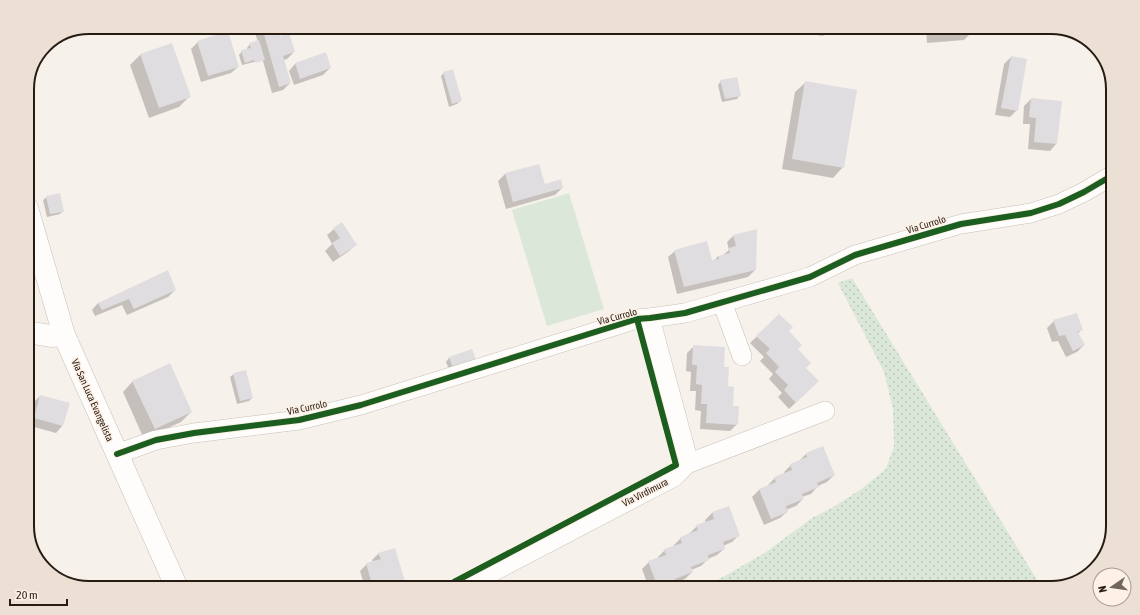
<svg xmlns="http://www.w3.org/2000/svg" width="1140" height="615" font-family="'Asap Condensed',sans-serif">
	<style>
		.grass { fill: url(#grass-dots) }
		.garden { fill: #dae7d9 }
		.shadow { fill: #0003 }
		.building { fill: #e0dde0 }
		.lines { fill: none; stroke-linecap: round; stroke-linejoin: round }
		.minor-casing { stroke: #c8c0b9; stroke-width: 20 }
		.secondary-casing { stroke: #c8c0b9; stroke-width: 23 }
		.minor { stroke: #fefdfc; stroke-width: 19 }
		.secondary { stroke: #fefdfc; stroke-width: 22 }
		.cycleway-casing { stroke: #fdf0e5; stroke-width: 8 }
		.cycleway { stroke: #1b5e20; stroke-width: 6 }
		.labels { text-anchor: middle; stroke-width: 3; stroke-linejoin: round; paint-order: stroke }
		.street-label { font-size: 10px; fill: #271b12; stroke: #fdf0e5 }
		.rim { fill: none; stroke: #271b12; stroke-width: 2 }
	</style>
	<defs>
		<pattern id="grass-dots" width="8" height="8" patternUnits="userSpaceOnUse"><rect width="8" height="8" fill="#dae7d9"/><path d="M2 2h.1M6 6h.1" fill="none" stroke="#bbc6b9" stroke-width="1.8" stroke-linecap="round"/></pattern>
	</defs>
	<rect width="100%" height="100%" fill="#f7f1eb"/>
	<!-- grass -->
	<path class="grass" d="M852,278l190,310h-338l62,-36 46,-34 18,-9 30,-19 26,-21 8,-23 -1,-37 -9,-37 -46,-89z"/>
	<!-- garden -->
	<path class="garden" d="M569,193l35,116 -57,17 -35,-116z"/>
	<!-- shadow -->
	<g class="shadow">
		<path d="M262,27h15l2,10 15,15 -7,7 -4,1 7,23 -7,7 -11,3 -9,-32 -1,1v-2l-20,5 -3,-10 3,-4 5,-1v-2l3,-4 8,-2 -3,-9z"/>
		<path d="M433,27h19l-18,5z"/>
		<path d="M454,27h20l-3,3 -16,3z"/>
		<path d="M810,27h17l-1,6 -3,3 -14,-2z"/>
		<path d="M926,27h48v3l-10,10 -37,3z"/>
		<path d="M198,42l40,25 -7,6 -30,9 -10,-33z"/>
		<path d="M141,54l48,43 -10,10 -30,11 -19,-53z"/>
		<path d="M1011,57l6,53 -7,7 -15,-2 9,-51z"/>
		<path d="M295,64l35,4 -7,7 -29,10 -5,-14z"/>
		<path d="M444,73l16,28 -3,3 -8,3 -8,-31z"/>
		<path d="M721,81l19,14 -3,4 -15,3 -4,-17z"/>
		<path d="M806,82l37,85 -10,11 -51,-9 13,-77z"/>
		<path d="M1031,99l25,45 -6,7 -22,-2 2,-25h-7l1,-18z"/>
		<path d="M539,165l5,20 18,3 -7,7 -49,14 -8,-28 7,-7z"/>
		<path d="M47,197l16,14 -3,3 -13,3 -4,-17z"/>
		<path d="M334,229l21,16 -6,6 -16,11 -8,-11 7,-7 -5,-9z"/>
		<path d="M734,235l21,35 -7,7 -71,17 -9,-37 7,-6 36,11 3,-1 4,-5h4l7,-6 -2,-8z"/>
		<path d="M175,290l-7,7 -41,18 -5,-10 -27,11 -3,-6 6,-7z"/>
		<path d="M779,315l26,53 13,13 -29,28 -11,-12 4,-4 -13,-14 4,-5 -13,-13 4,-4 -14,-14z"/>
		<path d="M1054,321l27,9 -3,4 6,11 -7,7 -11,5 -8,-16 -6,1 -5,-14z"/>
		<path d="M694,346l29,22 14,56 -7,7 -30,-2 1,-18 -6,-1 1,-19h-6l1,-19 -5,-1 1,-18z"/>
		<path d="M471,350l-20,24 -5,-12 3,-4z"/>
		<path d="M234,374l18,24 -3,3 -12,3 -7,-27z"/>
		<path d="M133,381l58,31 -10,10 -37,17 -21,-47z"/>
		<path d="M40,396l22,30 -6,7 -29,-8 6,-22z"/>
		<path d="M806,454l28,21 -7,7 -9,4 -7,8 -9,3 1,2 -7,7 -10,4 1,2 -7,6 -16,7 -12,-28 7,-7 10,-4 -1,-1 7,-7 10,-4 -1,-2 7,-7 8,-4z"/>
		<path d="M729,507l10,28 -7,7 -9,4 1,3 -7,6 -9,4 -7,7 -10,4 1,2 -7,7 -10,4 1,1 -4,4h-23l-7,-19 7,-7 9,-3v-2l7,-7 9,-4v-1l7,-7 9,-5 7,-7 9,-3 -1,-3 7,-7z"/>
		<path d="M379,553l26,31 -4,4h-36l-5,-17 7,-7 6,-2 -1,-2z"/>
	</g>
	<!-- building -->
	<g class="building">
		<path d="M262,27h16l2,9 9,-3 6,19 -12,4 8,27 -12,4z"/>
		<path d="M812,27h16l-1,6 -16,-2z"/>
		<path d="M937,27h38v3l-38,4z"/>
		<path d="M228,31l11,36 -31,9 -11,-35z"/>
		<path d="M259,40l6,20 -9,3 -2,-3 -9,3 -4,-13 10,-2 -2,-5z"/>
		<path d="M172,43l19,54 -32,11 -19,-54z"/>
		<path d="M326,52l5,16 -31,11 -5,-16z"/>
		<path d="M1011,56l16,3 -9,52 -17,-3z"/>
		<path d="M453,69l9,32 -10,3 -9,-32z"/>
		<path d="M737,77l4,19 -16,3 -5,-19z"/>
		<path d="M805,81l52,9 -13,78 -52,-9z"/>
		<path d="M1031,98l31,3 -5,43 -23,-2 2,-24 -7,-1z"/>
		<path d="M539,164l6,20 16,-5 2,9 -50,14 -8,-29z"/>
		<path d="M60,193l4,19 -14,2 -4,-18z"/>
		<path d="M342,222l15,23 -17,11 -8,-13 8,-5 -7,-10z"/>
		<path d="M757,229l-1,41 -72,17 -10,-37 33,-9 5,19 7,-1 -1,-3 12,-3 -1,-5 7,-2 -3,-11z"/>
		<path d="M168,270l8,20 -42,19 -5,-10 -27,11 -4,-7z"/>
		<path d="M1077,313l6,17 -5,2 7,13 -12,6 -8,-16 -6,1 -6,-16z"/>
		<path d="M779,314l14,13 -4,4 13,14 -4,4 13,14 -5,5 13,13 -23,22 -12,-13 4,-5 -13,-13 4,-5 -13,-14 4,-4 -14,-13z"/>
		<path d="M693,345l32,2 -1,20h5l-1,19 6,1 -1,19h6l-1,19 -32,-2 1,-19h-6l1,-19 -6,-1 1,-19h-5z"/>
		<path d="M472,349l5,13 -23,9 -5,-14z"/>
		<path d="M170,363l22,49 -37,17 -23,-48z"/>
		<path d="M246,370l7,28 -13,3 -7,-28z"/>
		<path d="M40,395l30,8 -7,23 -29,-8z"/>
		<path d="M27,398l5,2 -4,15 -1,-1z"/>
		<path d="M823,446l12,29 -18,8 2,4 -17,7 2,5 -18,7 2,6 -17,7 -12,-30 17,-7 -2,-5 18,-7 -2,-6 17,-7 -1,-4z"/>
		<path d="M729,506l11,30 -17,6 2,7 -17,6 1,5 -18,7 2,5 -18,7 2,5 -9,4h-10l-10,-27 18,-6 -2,-6 18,-6 -2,-6 18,-7 -2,-5 18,-6 -2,-7z"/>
		<path d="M395,548l11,37 -11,3h-22l-7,-25 15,-4 -3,-6z"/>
	</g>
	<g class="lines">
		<defs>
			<g id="minor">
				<path d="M722,302l20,54"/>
				<path d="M117,454l39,-14 38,-7 105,-13 62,-15 276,-86 13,-1 35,-5 125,-36 45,-22 106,-31 70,-11 28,-9 25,-12 29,-17"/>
				<path d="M687,464l138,-53"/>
				<path d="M467,588l10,-8 197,-103 13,-13v-8l-37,-138"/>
			</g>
			<g id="secondary">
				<path d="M27,208l37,127 113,253"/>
				<path d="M27,332l24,4 13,-1"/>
			</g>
		</defs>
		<!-- minor casing -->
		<use href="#minor" class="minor-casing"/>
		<!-- secondary casing -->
		<use href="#secondary" class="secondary-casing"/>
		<!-- minor -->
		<use href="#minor" class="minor"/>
		<!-- secondary -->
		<use href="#secondary" class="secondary"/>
		<defs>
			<g id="cycleway">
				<path d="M117,454l39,-14 38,-7 105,-13 62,-15 276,-86 13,-1 35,-5 125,-36 45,-22 106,-31 70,-11 28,-9 25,-12 29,-17"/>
				<path d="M450,588l4,-6 222,-117 -39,-146"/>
			</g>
		</defs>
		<!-- cycleway casing -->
		<use href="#cycleway" class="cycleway-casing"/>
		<!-- cycleway -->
		<use href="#cycleway" class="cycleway"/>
	</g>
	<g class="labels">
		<!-- street labels -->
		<g class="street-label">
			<text transform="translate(926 224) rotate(-17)" y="4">Via Currolo</text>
			<text transform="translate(617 316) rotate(-15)" y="4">Via Currolo</text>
			<text transform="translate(93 400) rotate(66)" y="4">Via San Luca Evangelista</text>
			<text transform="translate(307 407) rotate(-12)" y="4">Via Currolo</text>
			<text transform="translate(645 492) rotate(-27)" y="4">Via Virdimura</text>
		</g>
	</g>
	<!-- crop -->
	<path d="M0 0H1140V615H0ZM89 34H1051A55 55 0 0 1 1106 89V526A55 55 0 0 1 1051 581H89A55 55 0 0 1 34 526V89A55 55 0 0 1 89 34Z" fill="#ecdfd4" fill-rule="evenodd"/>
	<path class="rim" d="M89 34H1051A55 55 0 0 1 1106 89V526A55 55 0 0 1 1051 581H89A55 55 0 0 1 34 526V89A55 55 0 0 1 89 34Z"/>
	<!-- north arrow -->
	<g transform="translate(1112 587) rotate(257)"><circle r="19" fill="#fdf0e5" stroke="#a79b91"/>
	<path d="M0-3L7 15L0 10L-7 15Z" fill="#70665e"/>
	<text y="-6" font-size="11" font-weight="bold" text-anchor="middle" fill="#271b12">N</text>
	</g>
	<!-- scale -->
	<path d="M10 599v6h57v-6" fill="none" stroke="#271b12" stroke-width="2"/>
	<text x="16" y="599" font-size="12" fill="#271b12" stroke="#fdf0e5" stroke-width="3" paint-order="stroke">20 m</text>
</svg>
